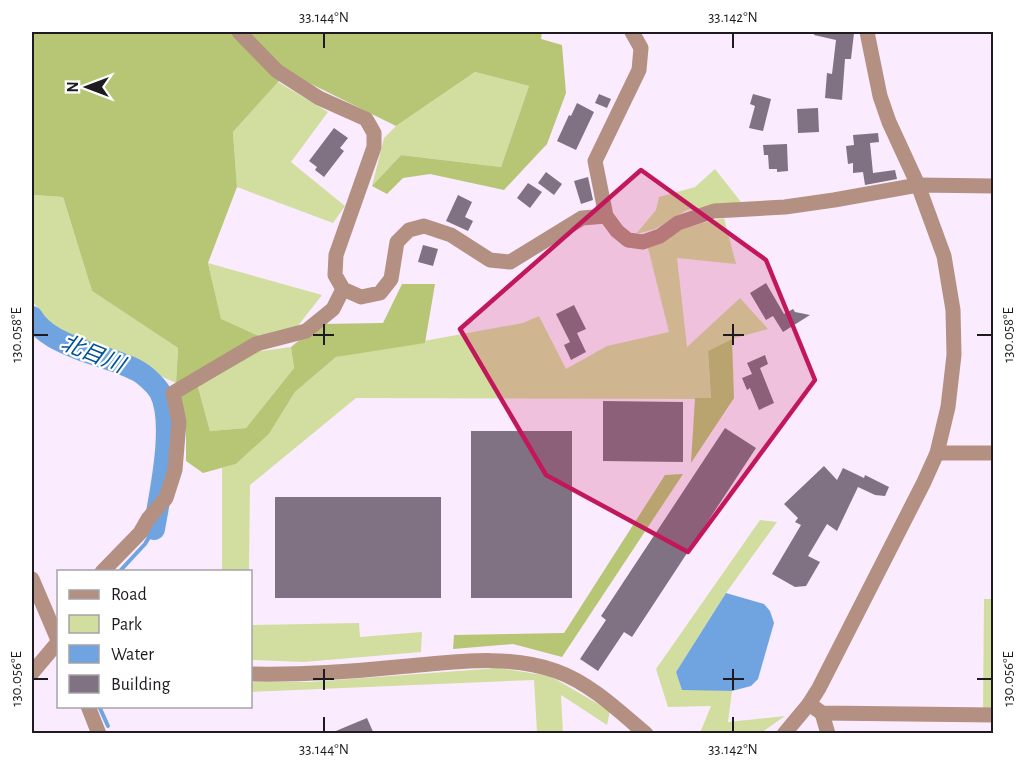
<svg xmlns="http://www.w3.org/2000/svg" width="1025" height="765" font-family="'Alegreya Sans','Noto Sans JP',sans-serif">
	<style>
		.green { fill: #d2de9f }
		.forest { fill: #b7c675 }
		.water { fill: #70a4e1 }
		.lines { fill: none; stroke-linecap: round; stroke-linejoin: round }
		.stream { stroke: #70a4e1; stroke-width: 4 }
		.river { stroke: #70a4e1; stroke-width: 22 }
		.building { fill: #807283 }
		.minor { stroke: #b39081; stroke-width: 15 }
		.tertiary { stroke: #b39081; stroke-width: 15 }
		.marked { fill: #c2185b; fill-opacity: 0.2; stroke: #c2185b; stroke-width: 4.5; stroke-linejoin: round }
		.ticks { fill: none; stroke: #1f1a20; stroke-width: 2 }
		.labels { text-anchor: middle; stroke-width: 4.5; stroke-linejoin: round; paint-order: stroke }
		.water-label { font-size: 22px; font-style: italic; fill: #005098; stroke: #fff }
		.neatline { fill: none; stroke: #1f1a20; stroke-width: 2 }
		.ticks-label { font-size: 15px; text-anchor: middle; fill: #1f1a20 }
	</style>
	<rect width="100%" height="100%" fill="#fbebfe"/>
	<!-- green -->
	<g class="green">
		<path d="M475,72l54,14 -28,81 -100,-12 -29,31 12,-48 12,-12z"/>
		<path d="M278,82l50,30 -37,50 54,44 -12,17 -96,-36 -4,-55z"/>
		<path d="M715,169l26,33 -54,8 -32,19 -19,5 20,-24 3,-13 36,-10z"/>
		<path d="M32,195l31,2 29,94 86,57 -2,35 -121,-55 -23,-27z"/>
		<path d="M724,218l12,46 -59,-6 10,89 53,-49 28,31 -36,10 -24,12 3,48 -355,-1 -106,87 -1,86h-27v-103l14,-4 33,-30 26,-42 41,-35 187,-34 16,-7 27,53 41,-23 62,-14 -21,-84 34,-20z"/>
		<path d="M208,263l114,32 -25,32 -38,9 -38,-16z"/>
		<path d="M291,347l3,21 -48,60 -36,3 -12,-44 63,-36z"/>
		<path d="M760,520l17,2 -51,71 -50,79 6,17 50,2 -4,31 57,-6 -24,17h-61l11,-27 -43,1 -12,-38z"/>
		<path d="M984,599h9v110h-10z"/>
		<path d="M359,623l1,14 62,-5 -1,20 -117,10 -53,-2v-35z"/>
		<path d="M499,668l51,8 60,35 -3,14 -46,-30 2,38h-26l-3,-53 -283,12v-10h58z"/>
	</g>
	<!-- forest -->
	<g class="forest">
		<path d="M32,32h510l-1,7 21,6 4,48 -19,51 -43,46 -74,-16 -27,4 -16,16 -15,-8 29,-31 100,12 28,-81 -54,-14 -79,54 -109,-54 -54,60 4,55 -29,76 13,56 38,17 2,15 -63,36 12,44 36,-3 48,-60 -3,-21 28,-23 64,-1 19,-39h33l-10,59 -89,14 -41,35 -26,42 -33,30 -33,9 -17,-12v-31l-10,-47 2,-35 -86,-57 -29,-94 -31,-2z"/>
		<path d="M732,339l2,59 -43,65 4,-65h16l-3,-47z"/>
		<path d="M683,474l-121,183 -49,-13 -60,5 1,-14 110,-2 101,-158z"/>
	</g>
	<!-- water -->
	<path class="water" d="M726,593l38,11 6,7 4,12 -16,56 -7,7 -19,5 -50,-1 -6,-18z"/>
	<g class="lines">
		<!-- stream -->
		<g class="stream">
			<path d="M119,572l26,-28 9,-15"/>
			<path d="M99,706l9,20"/>
		</g>
		<!-- river -->
		<path class="river" d="M32,317c12,19 32,26 52,34 17,6 37,11 52,19 8,4 19,14 24,22 16,31 0,102 -6,137"/>
	</g>
	<!-- building -->
	<g class="building">
		<path d="M815,32l39,1 -3,26h-6l-3,41 -17,-2 2,-25 5,1 4,-34 -22,-5z"/>
		<path d="M599,94l12,5 -4,9 -12,-5z"/>
		<path d="M753,94l18,5 -8,32 -14,-3 6,-22 -5,-2z"/>
		<path d="M577,103l17,9 -18,38 -19,-9 12,-26 2,1z"/>
		<path d="M818,108l1,24 -21,1 -1,-24z"/>
		<path d="M334,128l14,10 -8,10 4,3 -20,26 -9,-7 2,-3 -8,-6z"/>
		<path d="M878,133l1,9 -9,1 3,30 22,-3 2,9 -32,6 -2,-13 -10,1v-10l-5,1 -2,-18 8,-1 -1,-10z"/>
		<path d="M787,144l1,27 -11,1v-3h-8l-1,-14h-4l-1,-10z"/>
		<path d="M546,172l16,12 -8,11 -16,-12z"/>
		<path d="M588,177l5,23 -12,4 -7,-23z"/>
		<path d="M528,183l14,9 -12,16 -13,-10z"/>
		<path d="M458,195l14,7 -7,15 8,4 -5,10 -22,-10z"/>
		<path d="M423,245l15,4 -5,17 -15,-4z"/>
		<path d="M766,283l18,31 9,-5 2,3 15,3 -27,17 -10,-16 -7,4 -16,-27z"/>
		<path d="M574,305l12,24 -9,4 9,19 -15,8 -7,-15 6,-3 -14,-28z"/>
		<path d="M765,355l3,9 -8,4 14,35 -15,7 -9,-22 -3,2 -5,-12 10,-4 -5,-11z"/>
		<path d="M603,401l80,1v60l-80,-1z"/>
		<path d="M725,428l31,20 -124,189 -8,-5 -26,39 -18,-12 26,-39 -5,-4z"/>
		<rect x="471" y="431" width="101" height="167"/>
		<path d="M824,466l13,14 6,-12 21,10 1,-3 24,12 -4,9 -10,-1 -17,-8 -21,44 -10,-7 -19,32 12,6 -14,24 -11,1 -23,-13 29,-49 -6,-3 3,-4 -14,-14z"/>
		<rect x="275" y="497" width="166" height="101"/>
		<path d="M367,718l7,16h-43v-1z"/>
	</g>
	<g class="lines">
		<!-- minor -->
		<g class="minor">
			<path d="M239,32l38,39 42,27 47,21 8,14v14l-38,108 -1,20 8,14 18,8 19,-4 11,-14 6,-37 12,-12 15,-4 27,9 39,25 20,2 72,-44 24,-2"/>
			<path d="M632,32l9,16 -2,22 -44,91 11,55 11,15 11,9 15,2 17,-6 18,-13 36,-12 71,-4 49,-7 84,-15 76,1"/>
			<path d="M937,453h57"/>
			<path d="M102,572l38,-39 8,-14 18,-21 9,-28 4,-48 -6,-29 83,-49 50,-13 27,-22 10,-20"/>
			<path d="M32,673l26,-31"/>
			<path d="M809,704l13,9 172,2"/>
			<path d="M822,713l6,21"/>
		</g>
		<!-- tertiary -->
		<g class="tertiary">
			<path d="M32,579l26,61"/>
			<path d="M250,674c50,1 98,-2 147,-7 53,-4 108,-14 159,4 34,12 63,40 90,63"/>
			<path d="M88,706l11,28"/>
			<path d="M784,734l25,-30 10,-16 105,-206 13,-29 11,-46 6,-52 -1,-45 -9,-54 -26,-71 -29,-63 -9,-26 -13,-64"/>
		</g>
	</g>
	<!-- marked area -->
	<path class="marked" d="M641,170l125,90 49,120 -127,172 -142,-77 -86,-146z"/>
	<!-- ticks -->
	<path class="ticks" d="M324,33v15M733,33v15M324,324v21M733,324v21M33,335h15M313,335h21M723,335h21M977,335h15M324,669v21M733,669v21M33,679h15M313,679h21M723,679h21M977,679h15M324,717v15M733,717v15"/>
	<g class="labels">
		<!-- water labels -->
		<g class="water-label">
			<text transform="translate(93 353) rotate(22)" y="8">北目川</text>
		</g>
	</g>
	<!-- border -->
	<rect width="1025" height="765" fill="none" stroke="#ffffff" stroke-width="66"/>
	<!-- legend -->
	<rect x="57" y="570" width="195" height="138" fill="#ffffff" stroke="#a5a3a6" stroke-width="1.5"/>
	<rect x="69" y="590" width="30" height="9" fill="#b39081" stroke="#a5a3a6" stroke-width="1.5"/>
	<text x="111" y="600" font-size="18" fill="#1f1a20">Road</text>
	<rect x="69" y="615" width="30" height="18" fill="#d2de9f" stroke="#a5a3a6" stroke-width="1.5"/>
	<text x="111" y="630" font-size="18" fill="#1f1a20">Park</text>
	<rect x="69" y="645" width="30" height="18" fill="#70a4e1" stroke="#a5a3a6" stroke-width="1.5"/>
	<text x="111" y="660" font-size="18" fill="#1f1a20">Water</text>
	<rect x="69" y="675" width="30" height="18" fill="#807283" stroke="#a5a3a6" stroke-width="1.5"/>
	<text x="111" y="690" font-size="18" fill="#1f1a20">Building</text>
	<!-- north arrow -->
	<g transform="translate(87 87) rotate(270)" stroke="#ffffff" stroke-width="4.5" paint-order="stroke">
	<path d="M0-4.5L10 22L0 15L-10 22Z" fill="#1f1a20"/>
	<text y="-9" font-size="16" font-weight="bold" text-anchor="middle" fill="#1f1a20">N</text>
	</g>
	<rect x="33" y="33" width="959" height="699" class="neatline"/>
	<g class="ticks-label">
		<text x="324" y="22">33.144°N</text>
		<text x="733" y="22">33.142°N</text>
		<text transform="translate(1008 335) rotate(-90)" y="5">130.058°E</text>
		<text transform="translate(16 335) rotate(-90)" y="5">130.058°E</text>
		<text transform="translate(1008 679) rotate(-90)" y="5">130.056°E</text>
		<text transform="translate(16 679) rotate(-90)" y="5">130.056°E</text>
		<text x="324" y="754">33.144°N</text>
		<text x="733" y="754">33.142°N</text>
	</g>
</svg>
